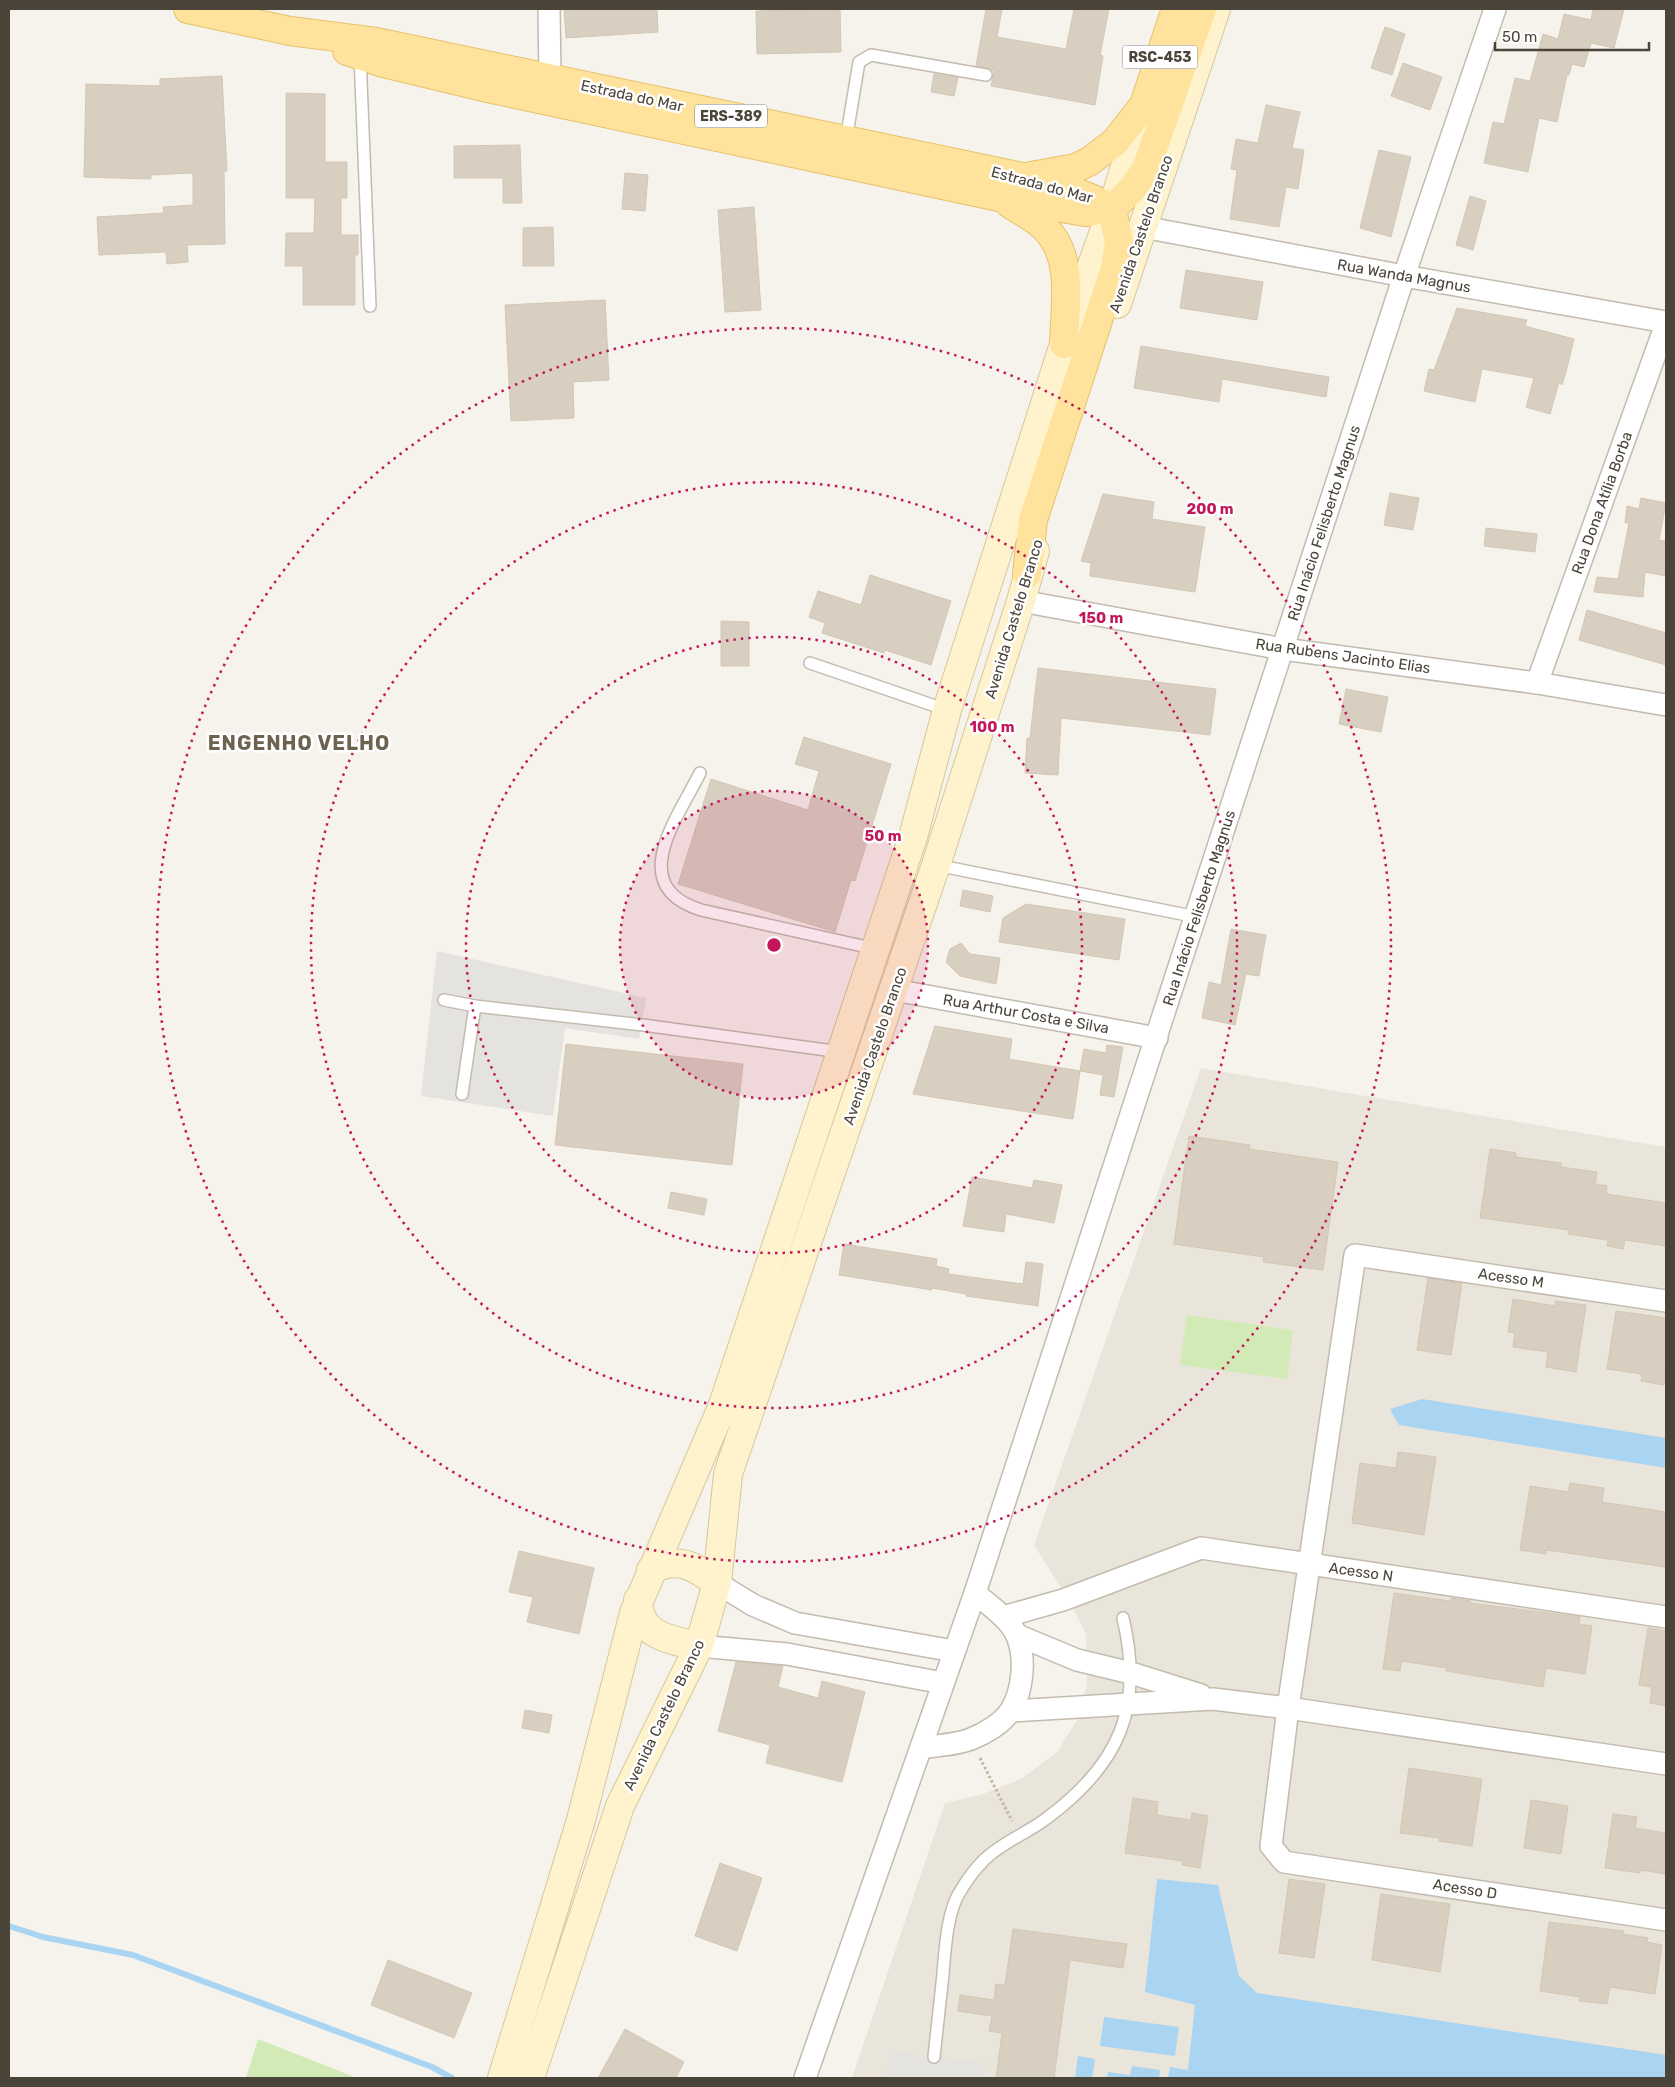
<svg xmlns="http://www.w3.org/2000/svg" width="1675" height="2087" font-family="Rubik,sans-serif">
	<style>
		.residential { fill: #eae5da }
		.green { fill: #d2eab5 }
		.parking { fill: #e5e3e0 }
		.water { fill: #a9d4f2 }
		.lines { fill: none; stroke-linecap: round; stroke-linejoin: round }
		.stream { stroke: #a9d4f2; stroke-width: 6 }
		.building { fill: #d8cfc1; stroke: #d3c7b4 }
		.service-casing { stroke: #c2bbae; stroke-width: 14 }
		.minor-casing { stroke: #c2bbae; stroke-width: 24 }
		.secondary-casing { stroke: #d6c79b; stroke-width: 30 }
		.primary-casing { stroke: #e6c16a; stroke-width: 30 }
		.path { stroke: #c4b79f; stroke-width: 3; stroke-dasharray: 2.5 2.5; stroke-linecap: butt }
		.service { stroke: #fff; stroke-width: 11 }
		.minor { stroke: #fff; stroke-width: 21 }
		.secondary { stroke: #fff3cd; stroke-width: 28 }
		.primary { stroke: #ffe39c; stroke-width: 28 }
		.ring { fill: none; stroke: #c2185b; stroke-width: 2.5; stroke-dasharray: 2.5 5 }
		.labels { text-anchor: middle; stroke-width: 5; stroke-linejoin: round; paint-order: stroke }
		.shield { fill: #fff; stroke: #817c74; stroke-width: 1 }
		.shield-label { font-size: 14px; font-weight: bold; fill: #4b4439 }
		.street-label { font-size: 15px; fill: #4b4439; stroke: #fff }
		.district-label { font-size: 20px; font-weight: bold; letter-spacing: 1px; fill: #6e6250; stroke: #fff }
		.centre { fill: #c2185b; stroke: #fff; stroke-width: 2.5 }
		.ring-label { font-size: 15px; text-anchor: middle; font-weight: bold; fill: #c2185b; stroke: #fff; stroke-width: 5; stroke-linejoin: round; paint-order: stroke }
	</style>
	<rect width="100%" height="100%" fill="#f6f3ec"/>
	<!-- residential -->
	<path class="residential" d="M1201,1068l465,79v931h-814l93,-275 38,-9 38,-15 36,-27 22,-35 8,-34 -1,-48 -16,-33 -36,-57z"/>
	<!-- green -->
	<g class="green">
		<path d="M1187,1315l106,15 -6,49 -107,-14z"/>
		<path d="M258,2039l99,39h-111z"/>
	</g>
	<!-- parking -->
	<g class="parking">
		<path d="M437,951l209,47 -7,41 -74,-11 -12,88 -132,-20z"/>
		<path d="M891,2051l94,12 -2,15h-96z"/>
	</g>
	<!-- water -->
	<g class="water">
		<path d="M1422,1399l244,39v30l-267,-43 -9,-16z"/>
		<path d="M1157,1879l61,6 21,91 18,17 409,62v23h-498l2,-11 18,3 7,-65 -50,-13z"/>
		<path d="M1104,2017l75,10 -4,29 -75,-10z"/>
		<path d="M1078,2056l17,3 -3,19h-17z"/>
		<path d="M1132,2066l28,4 -1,8h-52l1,-6 22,3z"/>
	</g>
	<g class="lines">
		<!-- stream -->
		<path class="stream" d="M9,1926l34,11 90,18 299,112 20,11"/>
	</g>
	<!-- building -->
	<g class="building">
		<path d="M564,9h93l1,23 -92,6z"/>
		<path d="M840,9l1,43 -84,2 -1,-43z"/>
		<path d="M986,9h16l-5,28 69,12 8,-40h35l-9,46 3,1 -8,49 -104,-19 3,-15 -7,-3 -11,-2z"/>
		<path d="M1593,9h31l-10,39 -23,-5 -7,24 -12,-3 -3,11h-2l-10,47 -18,-4 -11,54 -44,-9 9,-41 11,2 11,-46 15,3 13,-47 15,5 6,-25 27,6z"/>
		<path d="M1385,27l20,7 -13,41 -21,-7z"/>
		<path d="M1403,63l39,14 -12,33 -39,-14z"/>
		<path d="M934,74l24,4 -4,18 -23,-4z"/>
		<path d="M222,76l5,95h-3l1,73 -38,1 1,17 -21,2 -1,-12 -67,3 -2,-38 67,-4 -1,-6 30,-2v-32l-42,2v4l-67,-2 2,-93 74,2v-7z"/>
		<path d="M286,93l39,1v68h22v36h-6v37h17v20h-3v50h-52v-39h-18l1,-33h28l1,-35h-29z"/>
		<path d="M1266,105l34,7 -8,36 12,2 -6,39 -12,-2 -7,40 -49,-8 7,-49 -6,-1 5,-30 22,4z"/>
		<path d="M520,145l2,58h-19v-25h-49v-32z"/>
		<path d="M1379,150l32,7 -20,80 -31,-9z"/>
		<path d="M625,173l23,2 -3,36 -23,-2z"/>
		<path d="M1470,196l16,5 -13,49 -17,-5z"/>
		<path d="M754,207l7,103 -36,2 -7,-102z"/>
		<path d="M553,227l1,39h-31v-38z"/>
		<path d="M1186,270l77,12 -6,38 -77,-12z"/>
		<path d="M605,300l4,80 -36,2 1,36 -63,3 -6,-116z"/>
		<path d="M1457,308l70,12 -2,6 49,13 -7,29 -5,17 -3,-3 -9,32 -24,-7 8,-29 -52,-9 -7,33 -51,-11 5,-22 5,1z"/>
		<path d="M1141,346l188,31 -3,20 -104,-18 -3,23 -85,-14z"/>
		<path d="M1390,493l29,5 -6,32 -29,-5z"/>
		<path d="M1103,494l51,8 -2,17 53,8 -10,65 -105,-16 1,-13 -10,-2z"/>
		<path d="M1641,498l25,5 -7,37 7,1v35l-21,-4 -2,25 -49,-5 3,-15 21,2 11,-56h-4l2,-17 12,3z"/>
		<path d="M1486,528l51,6 -2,18 -51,-6z"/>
		<path d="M870,575l81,26 -20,64 -46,-15 -1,3 -62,-20 3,-10 -16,-6 9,-26 43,14z"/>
		<path d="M1587,610l79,23v32l-87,-25z"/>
		<path d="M721,621l28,1v44h-28z"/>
		<path d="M1038,668l178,21 -6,46 -149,-17 -3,57 -33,-2 2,-35h3z"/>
		<path d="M1346,689l42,8 -7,35 -42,-8z"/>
		<path d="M804,737l87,27 -36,117 -4,-1 -16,52 -157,-48 33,-105 97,31 11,-39 -24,-7z"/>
		<path d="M963,890l30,6 -3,16 -30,-6z"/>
		<path d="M1026,904l99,15 -6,41 -120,-18 4,-24z"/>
		<path d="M1231,929l35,6 -7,41 -13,-2 -11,51 -33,-7 7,-36 12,3z"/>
		<path d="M961,943l9,11 30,4 -4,26 -36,-8 -14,-14 4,-13z"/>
		<path d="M935,1026l77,13 -3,20 71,12 -7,48 -160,-25z"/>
		<path d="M566,1044l177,20 -11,101 -177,-20z"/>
		<path d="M1107,1045l16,2 -9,50 -14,-2 3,-20 -23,-4 4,-22 22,4z"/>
		<path d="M1189,1136l61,9 -1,4 89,13 -15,108 -60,-8 1,-5 -90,-13z"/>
		<path d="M1490,1149l26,4v4l45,6v4l36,5 -2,12 12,2 -1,8 60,9v43l-41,-6 -2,9 -16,-3 1,-6 -40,-6 1,-4 -89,-12z"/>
		<path d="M972,1177l60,11 2,-8 28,5 -8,38 -48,-9 -2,18 -41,-6z"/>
		<path d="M671,1192l36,7 -3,16 -36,-7z"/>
		<path d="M844,1244l93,15 -1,7 13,3 -1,5 75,10 3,-22 17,2 -5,42 -72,-10v-2l-34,-6v2l-93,-15z"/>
		<path d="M1428,1278l34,5 -11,72 -34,-5z"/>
		<path d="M1513,1299l42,7v-5l31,4 -10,67 -30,-5 2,-15 -35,-5 2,-14 -7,-1z"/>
		<path d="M1616,1311l50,7v53l-2,14 -23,-4 1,-7 -35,-5z"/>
		<path d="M1398,1452l38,5 -12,78 -72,-12 8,-60 36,5z"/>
		<path d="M1570,1483l34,5 -2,14 64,10v55l-120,-17v4l-26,-4 10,-64 38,6z"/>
		<path d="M519,1551l75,17 -15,66 -52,-12 6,-25 -24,-5z"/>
		<path d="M1394,1593l56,8 1,-3 19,3v2l110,14 -1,7 13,2 -7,48 -39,-6 -3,19 -97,-16 1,-3 -46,-7 -1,10 -17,-2z"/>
		<path d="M1648,1628l18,3v75l-16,-3 2,-16 -13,-2z"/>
		<path d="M736,1662l47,4 -5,21 40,11 4,-17 43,11 -23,90 -76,-19 4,-18 -52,-14z"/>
		<path d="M525,1710l27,5 -3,18 -27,-5z"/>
		<path d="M1409,1768l73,11 -10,67 -33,-5 1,-3 -40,-5z"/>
		<path d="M1133,1798l25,4 -1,13 34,5 1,-7 16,3 -8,52 -18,-3 1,-4 -58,-8z"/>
		<path d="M1531,1800l37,6 -7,48 -37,-6z"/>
		<path d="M1613,1814l24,3 -2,11 31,5v41l-26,-4v3l-35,-5z"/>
		<path d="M720,1863l42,15 -25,73 -42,-15z"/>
		<path d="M1289,1879l36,5 -11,74 -35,-5z"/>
		<path d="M1381,1894l69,10 -10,68 -68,-12z"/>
		<path d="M1549,1922l75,9 -1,3 25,4 -1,4 15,3 -7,49 -45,-7 -3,17 -28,-3 1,-4 -40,-6z"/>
		<path d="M1013,1929l114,15 -4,24 -53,-8 -16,118h-58l6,-45 -13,-2 3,-15 -34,-5 2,-16 34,5 2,-16 9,1z"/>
		<path d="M388,1960l84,33 -18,45 -83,-33z"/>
		<path d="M625,2029l59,33 -8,16h-78z"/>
	</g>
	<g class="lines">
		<defs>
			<g id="service">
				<path d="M360,55l10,251"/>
				<path d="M846,140l13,-78 12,-7 115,20"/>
				<path d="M810,663l137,47"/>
				<path d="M700,773c-23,46 -75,113 1,137l175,39"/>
				<path d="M936,865l261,52"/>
				<path d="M444,1000l31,6 168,19 198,27"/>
				<path d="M462,1094l13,-88"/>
				<path d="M934,2057c3,-28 6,-55 9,-83 2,-24 4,-64 18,-84 6,-10 15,-22 23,-30 18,-18 44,-27 63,-42 73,-54 97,-111 76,-200"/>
			</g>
			<g id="minor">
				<path d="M549,9l1,70"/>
				<path d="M1143,227l261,49 262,46"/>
				<path d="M1021,601l262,48 254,34 129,22"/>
				<path d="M1537,683l129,-359"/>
				<path d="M894,990l263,48"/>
				<path d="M1666,1301l-311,-46 -67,453 -17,138 13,16 382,58"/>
				<path d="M717,1583l36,22 42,18 159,28"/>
				<path d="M1003,1617l60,-17 138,-52 465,69"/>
				<path d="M1017,1635l60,25 54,13 70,22"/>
				<path d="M699,1646l88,8 156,29"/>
				<path d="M1011,1711l202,-12 75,9 378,56"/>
				<path d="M922,1748c16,-3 34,-3 49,-9 13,-5 32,-16 40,-29 12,-20 15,-52 6,-74 -7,-17 -28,-31 -42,-43"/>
				<path d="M805,2078l170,-485 429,-1317 91,-267"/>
			</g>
			<g id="secondary">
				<path d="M1117,304l99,-295"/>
				<path d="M651,1570c28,-15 44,-3 66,13"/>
				<path d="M638,1600c0,36 32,40 61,46"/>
				<path d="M502,2078l79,-258 53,-207 89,-208 190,-568 34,-127 117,-366 48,-135 32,-103"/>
				<path d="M530,2078l90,-272 79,-160 18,-63 11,-109 208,-609 85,-264 14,-50"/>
			</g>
			<g id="primary">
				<path d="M188,9l102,22 86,11 646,135c31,9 63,15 90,32"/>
				<path d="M347,51l36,12 100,24 516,110 86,15 8,-1"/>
				<path d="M1031,176l45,-8 14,-7 25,-19 29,-37 32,-96"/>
				<path d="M1009,203c11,8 25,14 35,24 31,29 21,78 20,117"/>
				<path d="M1112,209l20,-20 14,-20 56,-160"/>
				<path d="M1027,574l6,-54 82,-252 4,-26 -7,-33"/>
			</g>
		</defs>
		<!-- service casing -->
		<use href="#service" class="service-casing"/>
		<!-- minor casing -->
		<use href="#minor" class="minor-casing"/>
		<!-- secondary casing -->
		<use href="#secondary" class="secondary-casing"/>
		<!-- primary casing -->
		<use href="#primary" class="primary-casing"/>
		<!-- path -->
		<path class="path" d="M980,1758l32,63"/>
		<!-- service -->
		<use href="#service" class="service"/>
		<!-- minor -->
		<use href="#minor" class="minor"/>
		<!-- secondary -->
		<use href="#secondary" class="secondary"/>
		<!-- primary -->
		<use href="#primary" class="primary"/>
	</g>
	<!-- distance rings -->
	<circle cx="774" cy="945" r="154" fill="#c2185b" fill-opacity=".12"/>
	<g class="ring">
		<circle cx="774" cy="945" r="154"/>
		<circle cx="774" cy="945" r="308"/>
		<circle cx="774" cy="945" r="463"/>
		<circle cx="774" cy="945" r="617"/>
	</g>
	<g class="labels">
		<!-- shield labels -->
		<g class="shield">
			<rect x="1122.5" y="45.5" width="75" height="23" rx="4"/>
			<rect x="695" y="104.5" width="72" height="23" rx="4"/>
		</g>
		<g class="shield-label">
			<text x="1160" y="62">RSC-453</text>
			<text x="731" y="121">ERS-389</text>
		</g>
		<!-- street labels -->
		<g class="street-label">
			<text transform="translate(632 96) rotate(12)" y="5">Estrada do Mar</text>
			<text transform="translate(1042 185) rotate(15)" y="5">Estrada do Mar</text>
			<text transform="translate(1141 234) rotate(-71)" y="5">Avenida Castelo Branco</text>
			<text transform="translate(1404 276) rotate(10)" y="5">Rua Wanda Magnus</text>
			<text transform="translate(1602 503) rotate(-70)" y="5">Rua Dona Atília Borba</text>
			<text transform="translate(1324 523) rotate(-72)" y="5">Rua Inácio Felisberto Magnus</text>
			<text transform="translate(1014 619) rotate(-73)" y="5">Avenida Castelo Branco</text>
			<text transform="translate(1343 656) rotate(8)" y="5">Rua Rubens Jacinto Elias</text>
			<text transform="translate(1199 908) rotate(-72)" y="5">Rua Inácio Felisberto Magnus</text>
			<text transform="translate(1026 1014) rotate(10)" y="5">Rua Arthur Costa e Silva</text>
			<text transform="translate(875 1046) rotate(-71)" y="5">Avenida Castelo Branco</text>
			<text transform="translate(1511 1278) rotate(8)" y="5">Acesso M</text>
			<text transform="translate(1361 1572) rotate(8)" y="5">Acesso N</text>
			<text transform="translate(664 1715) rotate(-64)" y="5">Avenida Castelo Branco</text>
			<text transform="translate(1465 1889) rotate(9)" y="5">Acesso D</text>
		</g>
		<!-- district labels -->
		<g class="district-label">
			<text x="299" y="750">ENGENHO VELHO</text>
		</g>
	</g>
	<circle cx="774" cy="945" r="8" class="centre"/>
	<g class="ring-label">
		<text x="1210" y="514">200 m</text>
		<text x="1101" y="623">150 m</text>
		<text x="992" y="732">100 m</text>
		<text x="883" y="841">50 m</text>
	</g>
	<!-- border -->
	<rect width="1675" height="2087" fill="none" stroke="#4b4439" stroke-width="20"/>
	<!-- scale -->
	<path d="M1495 42v8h154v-8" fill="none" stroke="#4b4439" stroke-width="2.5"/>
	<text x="1502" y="42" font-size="15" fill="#4b4439" stroke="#ffffff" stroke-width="4" paint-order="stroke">50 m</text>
</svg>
